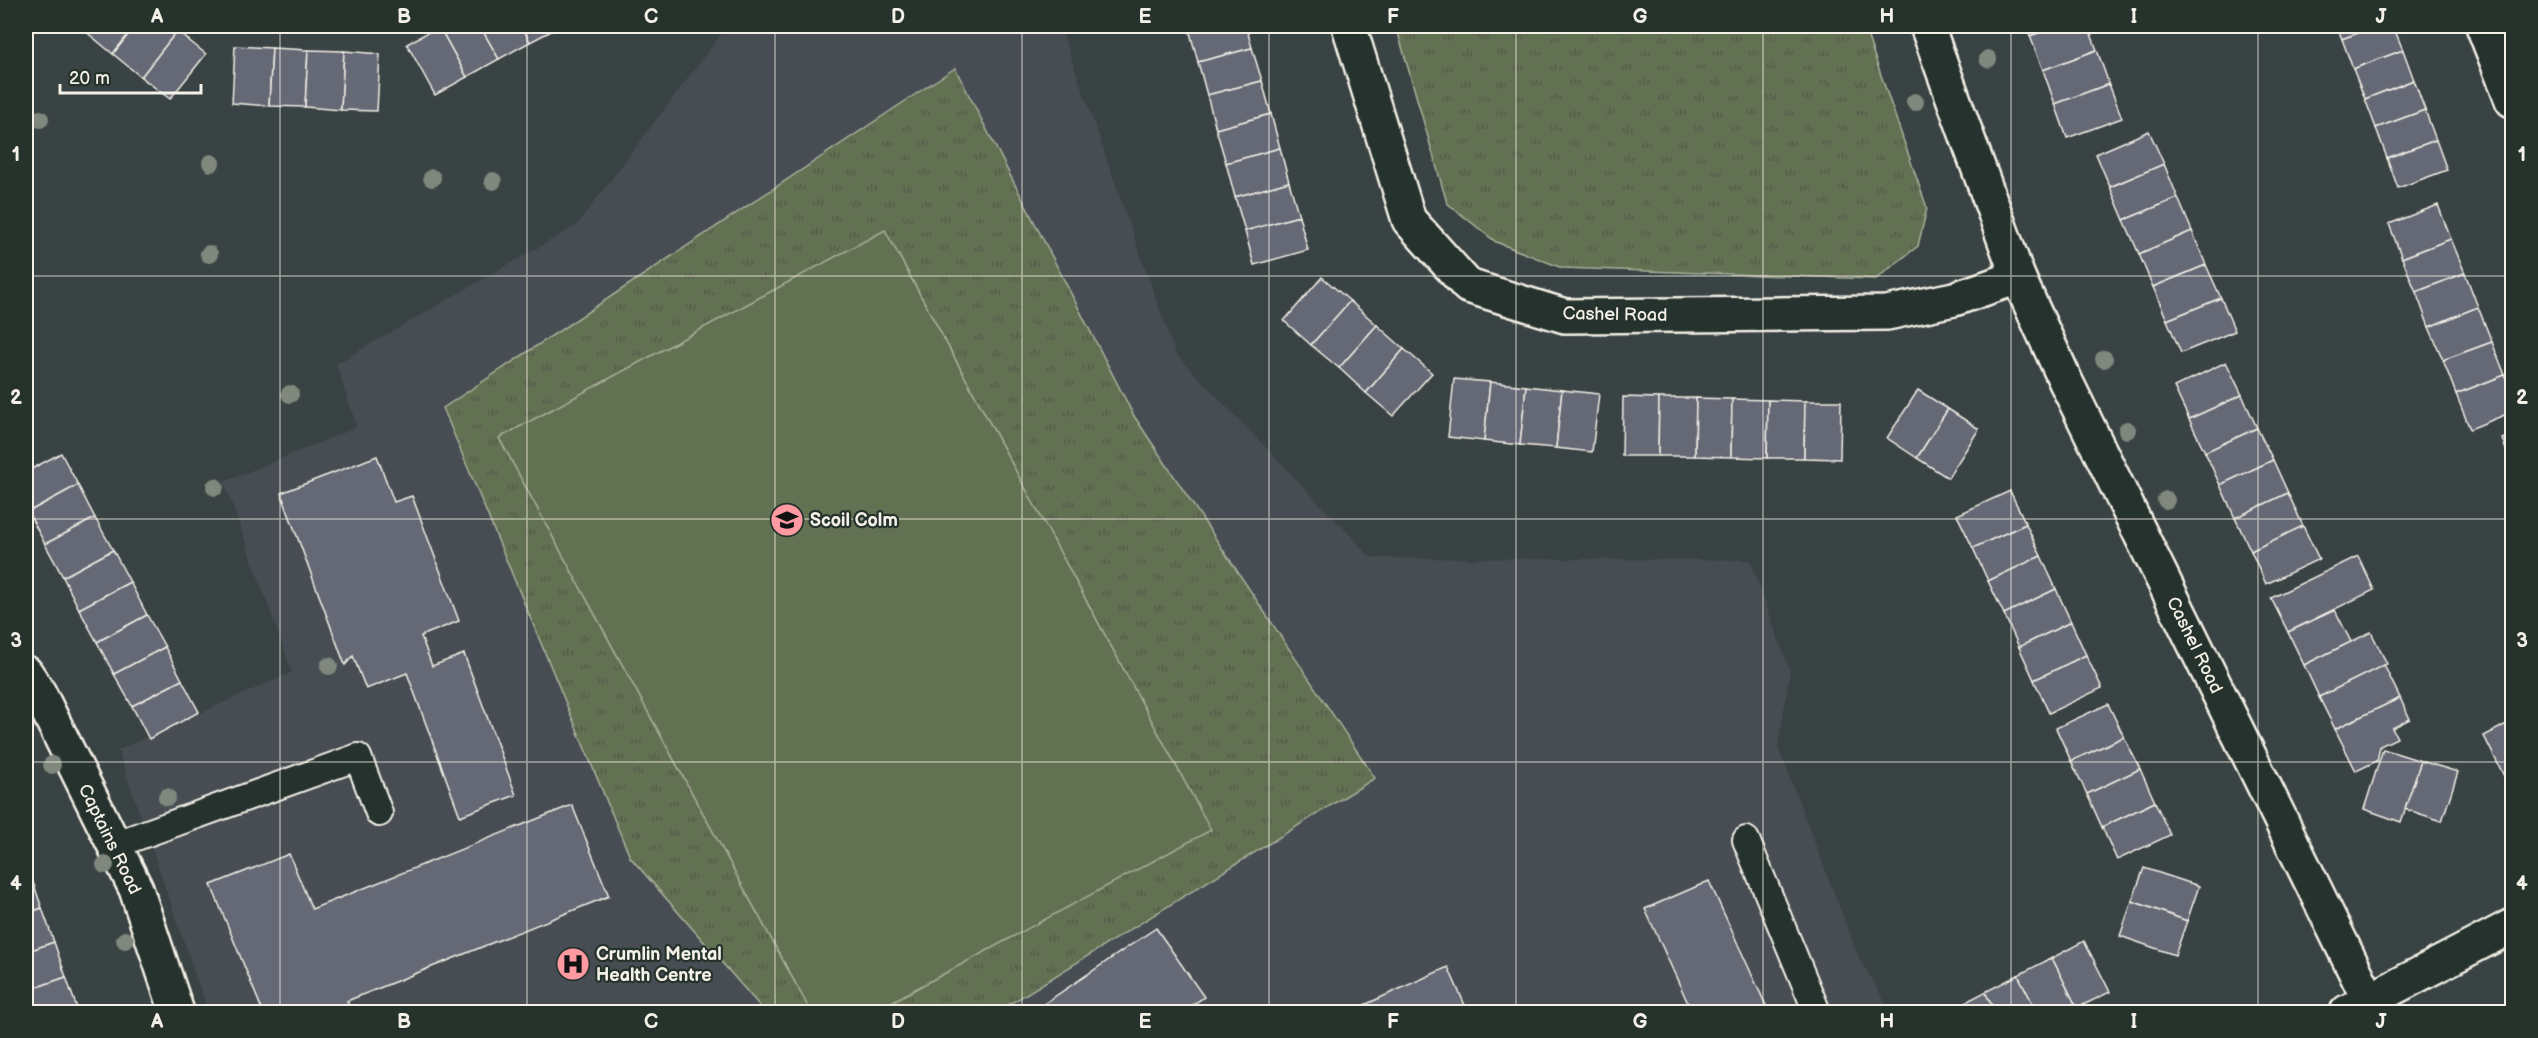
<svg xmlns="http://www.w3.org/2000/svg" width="2538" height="1038" font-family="'Balsamiq Sans',sans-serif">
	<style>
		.built { fill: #464e52 }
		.grass { fill: url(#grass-tufts); stroke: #acb19d; stroke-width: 1.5 }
		.green { fill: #637152; stroke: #acb19d; stroke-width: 1.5 }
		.building { fill: #656875; stroke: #f4f1e8; stroke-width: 1.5 }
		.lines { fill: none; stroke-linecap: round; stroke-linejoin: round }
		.service-casing { stroke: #f4f1e8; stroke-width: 30 }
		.minor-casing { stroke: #f4f1e8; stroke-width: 38 }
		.service { stroke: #26332d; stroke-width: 26 }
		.minor { stroke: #26332d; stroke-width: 33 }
		.tree { fill: #80877d }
		.grid { fill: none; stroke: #f4f1e8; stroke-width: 1.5; stroke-opacity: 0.55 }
		.labels { text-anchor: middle; stroke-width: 4.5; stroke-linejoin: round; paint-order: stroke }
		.street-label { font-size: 18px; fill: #f4f1e8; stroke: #26332d }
		.poi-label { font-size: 18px; font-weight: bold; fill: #f4f1e8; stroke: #26332d; text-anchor: start }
		.neatline { fill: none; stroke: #f4f1e8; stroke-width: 2 }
		.grid-label { font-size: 20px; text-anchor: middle; font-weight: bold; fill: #f4f1e8 }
	</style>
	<defs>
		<pattern id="grass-tufts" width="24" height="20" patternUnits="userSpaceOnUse" patternTransform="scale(1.5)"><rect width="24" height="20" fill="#637152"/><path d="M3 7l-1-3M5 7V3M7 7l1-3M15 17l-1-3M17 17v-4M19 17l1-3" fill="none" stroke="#555a4b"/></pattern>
	</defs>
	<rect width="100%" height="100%" fill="#394343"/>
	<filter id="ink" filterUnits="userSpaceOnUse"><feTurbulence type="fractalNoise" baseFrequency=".0167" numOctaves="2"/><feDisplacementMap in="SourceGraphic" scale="12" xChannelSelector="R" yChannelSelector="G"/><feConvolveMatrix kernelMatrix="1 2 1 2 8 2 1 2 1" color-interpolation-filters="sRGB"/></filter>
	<g filter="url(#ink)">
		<!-- built -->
		<path class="built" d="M727,26h333l115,327 197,205 378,2 40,111 -12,76 81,211 32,54h-1683l-90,-262 174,-78 -68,-190 133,-55 -21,-63 241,-139z"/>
		<!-- grass -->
		<g class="grass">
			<path d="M1396,26h468l63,182 -9,38 -42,33 -314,-11 -66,-26 -49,-39z"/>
			<path d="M955,68l179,348 241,362 -378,234h-232l-135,-155 -187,-449z"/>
		</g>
		<!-- green -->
		<path class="green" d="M885,230l326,600 -338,182h-62l-312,-574z"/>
		<!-- building -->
		<g class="building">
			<path d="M89,26h46l-22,28 -28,-23z"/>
			<path d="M135,26h36l6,5 -36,46 -28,-23z"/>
			<path d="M439,26l28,51 -32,18 -28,-51z"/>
			<path d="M439,26h41l19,33 -32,18z"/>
			<path d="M480,26h42l8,16 -31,17z"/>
			<path d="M522,26h39l-31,16z"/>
			<path d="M1200,26h46l6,22 -54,14 -9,-33z"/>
			<path d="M2027,26h32l-29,10z"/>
			<path d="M2059,26h29l9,24 -54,20 -13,-34z"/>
			<path d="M2337,26h40l-35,13z"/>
			<path d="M2377,26h16l10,24 -50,19 -11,-30z"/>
			<path d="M177,31l29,23 -36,45 -29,-22z"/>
			<path d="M235,46l37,2 -3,58 -37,-3z"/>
			<path d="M272,48l36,2 -3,57 -36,-1z"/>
			<path d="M1252,48l10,33 -55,14 -9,-33z"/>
			<path d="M308,50l36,1 -3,59 -36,-3z"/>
			<path d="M2097,50l12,34 -54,20 -12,-34z"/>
			<path d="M2403,50l11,30 -49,19 -12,-30z"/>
			<path d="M344,51l36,3 -3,57 -36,-1z"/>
			<path d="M2414,80l11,30 -49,18 -11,-29z"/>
			<path d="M1262,81l9,33 -55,15 -9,-34z"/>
			<path d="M2109,84l13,34 -55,20 -12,-34z"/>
			<path d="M2425,110l11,30 -49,18 -11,-30z"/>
			<path d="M1271,114l9,34 -54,15 -10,-34z"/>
			<path d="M2149,131l15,33 -54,23 -14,-33z"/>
			<path d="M2436,140l11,30 -49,18 -11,-30z"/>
			<path d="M1280,148l9,34 -54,15 -9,-34z"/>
			<path d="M2164,164l14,34 -54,22 -14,-33z"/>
			<path d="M1289,182l10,34 -54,15 -10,-34z"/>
			<path d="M2178,198l14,33 -53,23 -15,-34z"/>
			<path d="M2438,205l13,34 -49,19 -13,-34z"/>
			<path d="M1299,216l9,34 -54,15 -9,-34z"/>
			<path d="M2192,231l14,34 -53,22 -14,-33z"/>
			<path d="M2451,239l14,34 -49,19 -14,-34z"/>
			<path d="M2206,265l15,33 -54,22 -14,-33z"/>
			<path d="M2465,273l13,34 -49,20 -13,-35z"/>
			<path d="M1322,277l28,24 -39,44 -27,-24z"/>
			<path d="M2221,298l14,33 -54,22 -14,-33z"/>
			<path d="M1350,301l27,24 -38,43 -28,-23z"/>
			<path d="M2478,307l14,35 -49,18 -14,-33z"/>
			<path d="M1377,325l27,24 -38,44 -27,-25z"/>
			<path d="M2492,342l13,33 -49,19 -13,-34z"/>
			<path d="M1404,349l28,24 -39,43 -27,-23z"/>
			<path d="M2226,362l16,33 -53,24 -15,-32z"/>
			<path d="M2505,375l7,19v18l-42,17 -14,-35z"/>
			<path d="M1454,379l36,3 -6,59 -36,-4z"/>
			<path d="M1490,382l36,4 -6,59 -36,-4z"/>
			<path d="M1526,386l36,4 -6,58 -36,-3z"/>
			<path d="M1562,390l37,4 -7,58 -36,-4z"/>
			<path d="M1918,390l30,19 -31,49 -30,-20z"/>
			<path d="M2242,395l15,33 -52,24 -16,-33z"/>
			<path d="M1623,397l36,1 -1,58h-36z"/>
			<path d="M1659,398h37l-1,58h-37z"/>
			<path d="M1696,398l36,1 -1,58 -36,-1z"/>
			<path d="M1732,399l36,1 -1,58 -36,-1z"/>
			<path d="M1768,400l37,1 -1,57h-37z"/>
			<path d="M1805,401h36l-1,58 -36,-1z"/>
			<path d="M1948,409l31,20 -31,49 -31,-20z"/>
			<path d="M2257,428l16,32 -53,25 -15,-33z"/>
			<path d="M2512,434v31l-10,-26z"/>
			<path d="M61,453l17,32 -50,27 -2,-40z"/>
			<path d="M377,456l17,46 18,-6 47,125 -38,15 11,30 32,-12 52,141 -56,21 -53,-143 -41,16 -13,-33 -8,9 -64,-172z"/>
			<path d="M2273,460l15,33 -53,25 -15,-33z"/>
			<path d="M78,485l17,33 -50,26 -17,-32z"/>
			<path d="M2010,491l16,33 -53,24 -16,-33z"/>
			<path d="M2288,493l15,33 -52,25 -16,-33z"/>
			<path d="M95,518l18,32 -50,27 -18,-33z"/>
			<path d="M2026,524l15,32 -53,25 -15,-33z"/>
			<path d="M2303,526l16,33 -53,25 -15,-33z"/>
			<path d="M113,550l17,32 -51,27 -16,-32z"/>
			<path d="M2041,556l15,33 -52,25 -16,-33z"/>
			<path d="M2358,556l16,34 -86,42 -17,-34z"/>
			<path d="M130,582l17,33 -50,27 -18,-33z"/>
			<path d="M2056,589l15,33 -52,25 -15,-33z"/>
			<path d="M2335,610l16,32 -47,23 -16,-33z"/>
			<path d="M147,615l18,32 -51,27 -17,-32z"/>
			<path d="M2071,622l15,33 -52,25 -15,-33z"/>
			<path d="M2371,632l16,32 -68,33 -15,-32z"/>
			<path d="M165,647l17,33 -50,26 -18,-32z"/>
			<path d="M2086,655l16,33 -53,25 -15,-33z"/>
			<path d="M2384,665l16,33 -65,31 -16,-32z"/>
			<path d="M182,680l17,32 -50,27 -17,-33z"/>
			<path d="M2400,698l10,21 -18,9 5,10 -17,8 -3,15 -21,10 -21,-42z"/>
			<path d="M2108,704l16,33 -53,24 -15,-33z"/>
			<path d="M2512,721v66l-2,1 -26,-52z"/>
			<path d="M2124,737l16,32 -53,25 -16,-33z"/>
			<path d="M2383,749l38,12 -20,61 -37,-13z"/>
			<path d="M2421,761l37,11 -16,49 -37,-12z"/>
			<path d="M2140,769l15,33 -53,25 -15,-33z"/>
			<path d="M2155,802l15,33 -53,25 -15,-33z"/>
			<path d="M572,805l37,91 -262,105 5,11h-89l-52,-127 78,-31 23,55z"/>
			<path d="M2144,868l55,18 -12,35 -55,-20z"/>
			<path d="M30,874l12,34 -16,6v-39z"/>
			<path d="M1709,881l60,131h-77l-47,-103z"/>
			<path d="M2132,901l55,20 -12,34 -55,-19z"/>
			<path d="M42,908l12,34 -28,10v-38z"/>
			<path d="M1156,928l48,69 -22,15h-150z"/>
			<path d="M2084,941l26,51 -33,16 -25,-50z"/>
			<path d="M54,942l12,35 -40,14v-39z"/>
			<path d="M2052,958l25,50 -8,4h-32l-19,-37z"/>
			<path d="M1448,967l20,45h-116l-1,-1z"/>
			<path d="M2018,975l19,37h-42l-10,-20z"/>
			<path d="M66,977l12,34 -52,1v-21z"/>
			<path d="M1985,992l10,20h-42l-1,-3z"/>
		</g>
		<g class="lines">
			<defs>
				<g id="service">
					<path d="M1746,840l71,172"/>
					<path d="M114,845l244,-88 21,56"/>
				</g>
				<g id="minor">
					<path d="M1349,26l60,194 59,66 97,30 322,-3 67,-14 64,-22"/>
					<path d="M1927,26l91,251 48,105 309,630"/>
					<path d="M2483,26l29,74"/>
					<path d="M26,673l13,20 97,196 41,123"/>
					<path d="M2347,1012l165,-86"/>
				</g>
			</defs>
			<!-- service casing -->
			<use href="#service" class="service-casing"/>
			<!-- minor casing -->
			<use href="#minor" class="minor-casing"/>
			<!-- service -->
			<use href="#service" class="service"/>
			<!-- minor -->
			<use href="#minor" class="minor"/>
		</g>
		<!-- trees -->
		<g class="tree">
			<circle cx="1988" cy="59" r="9"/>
			<circle cx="1915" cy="102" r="9"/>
			<circle cx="40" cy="119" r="9"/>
			<circle cx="211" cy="163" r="9"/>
			<circle cx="432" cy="178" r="9"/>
			<circle cx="493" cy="181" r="9"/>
			<circle cx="209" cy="254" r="9"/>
			<circle cx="2104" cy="359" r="9"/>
			<circle cx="290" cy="394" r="9"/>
			<circle cx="2127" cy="430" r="9"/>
			<circle cx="215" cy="487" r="9"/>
			<circle cx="2166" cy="500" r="9"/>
			<circle cx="329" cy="666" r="9"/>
			<circle cx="52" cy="765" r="9"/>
			<circle cx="167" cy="797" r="9"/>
			<circle cx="105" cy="865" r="9"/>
			<circle cx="125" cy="940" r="9"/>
		</g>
	</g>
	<!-- grid -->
	<path class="grid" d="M280,26v986M527,26v986M775,26v986M1022,26v986M1269,26v986M1516,26v986M1763,26v986M2011,26v986M2258,26v986M26,276h2486M26,519h2486M26,762h2486"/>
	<!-- icons -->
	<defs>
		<symbol id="school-disc" viewBox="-11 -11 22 22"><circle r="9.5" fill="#ff9aa2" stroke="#26332d"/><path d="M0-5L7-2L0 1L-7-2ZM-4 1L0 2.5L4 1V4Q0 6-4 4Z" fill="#111"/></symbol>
		<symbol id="hospital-disc" viewBox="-11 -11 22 22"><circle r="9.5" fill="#ff9aa2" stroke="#26332d"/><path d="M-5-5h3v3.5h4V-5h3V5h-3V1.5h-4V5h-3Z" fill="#111"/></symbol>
	</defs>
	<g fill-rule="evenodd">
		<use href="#school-disc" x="768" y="501" width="38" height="38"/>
		<use href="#hospital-disc" x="554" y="945" width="38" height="38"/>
	</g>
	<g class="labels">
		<!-- street labels -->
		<g class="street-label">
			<text transform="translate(1615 314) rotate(1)" y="6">Cashel Road</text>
			<text transform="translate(2195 645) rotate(64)" y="6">Cashel Road</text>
			<text transform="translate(110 839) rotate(64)" y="6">Captains Road</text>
		</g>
		<!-- poi labels -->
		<g class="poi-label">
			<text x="810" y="526">Scoil Colm</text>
			<text x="596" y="960">Crumlin Mental<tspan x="596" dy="21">Health Centre</tspan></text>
		</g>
	</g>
	<!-- margin -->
	<rect width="2538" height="1038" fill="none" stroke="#26332d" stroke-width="66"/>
	<!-- scale -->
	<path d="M60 84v9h141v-9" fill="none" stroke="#f4f1e8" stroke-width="3"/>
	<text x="69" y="84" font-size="18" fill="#f4f1e8" stroke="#26332d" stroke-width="4.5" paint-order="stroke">20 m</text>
	<rect x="33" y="33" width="2472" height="972" class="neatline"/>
	<g class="grid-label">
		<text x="157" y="23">A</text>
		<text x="404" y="23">B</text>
		<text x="651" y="23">C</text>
		<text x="898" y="23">D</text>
		<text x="1145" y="23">E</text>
		<text x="1393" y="23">F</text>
		<text x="1640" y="23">G</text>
		<text x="1887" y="23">H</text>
		<text x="2134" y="23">I</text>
		<text x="2381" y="23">J</text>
		<text x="16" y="161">1</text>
		<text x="2522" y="161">1</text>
		<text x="16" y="404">2</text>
		<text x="2522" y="404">2</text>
		<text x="16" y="647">3</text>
		<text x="2522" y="647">3</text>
		<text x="16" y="890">4</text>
		<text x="2522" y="890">4</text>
		<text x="157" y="1028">A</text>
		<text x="404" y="1028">B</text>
		<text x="651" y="1028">C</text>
		<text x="898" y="1028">D</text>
		<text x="1145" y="1028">E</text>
		<text x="1393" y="1028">F</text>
		<text x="1640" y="1028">G</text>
		<text x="1887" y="1028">H</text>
		<text x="2134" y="1028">I</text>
		<text x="2381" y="1028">J</text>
	</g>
</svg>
